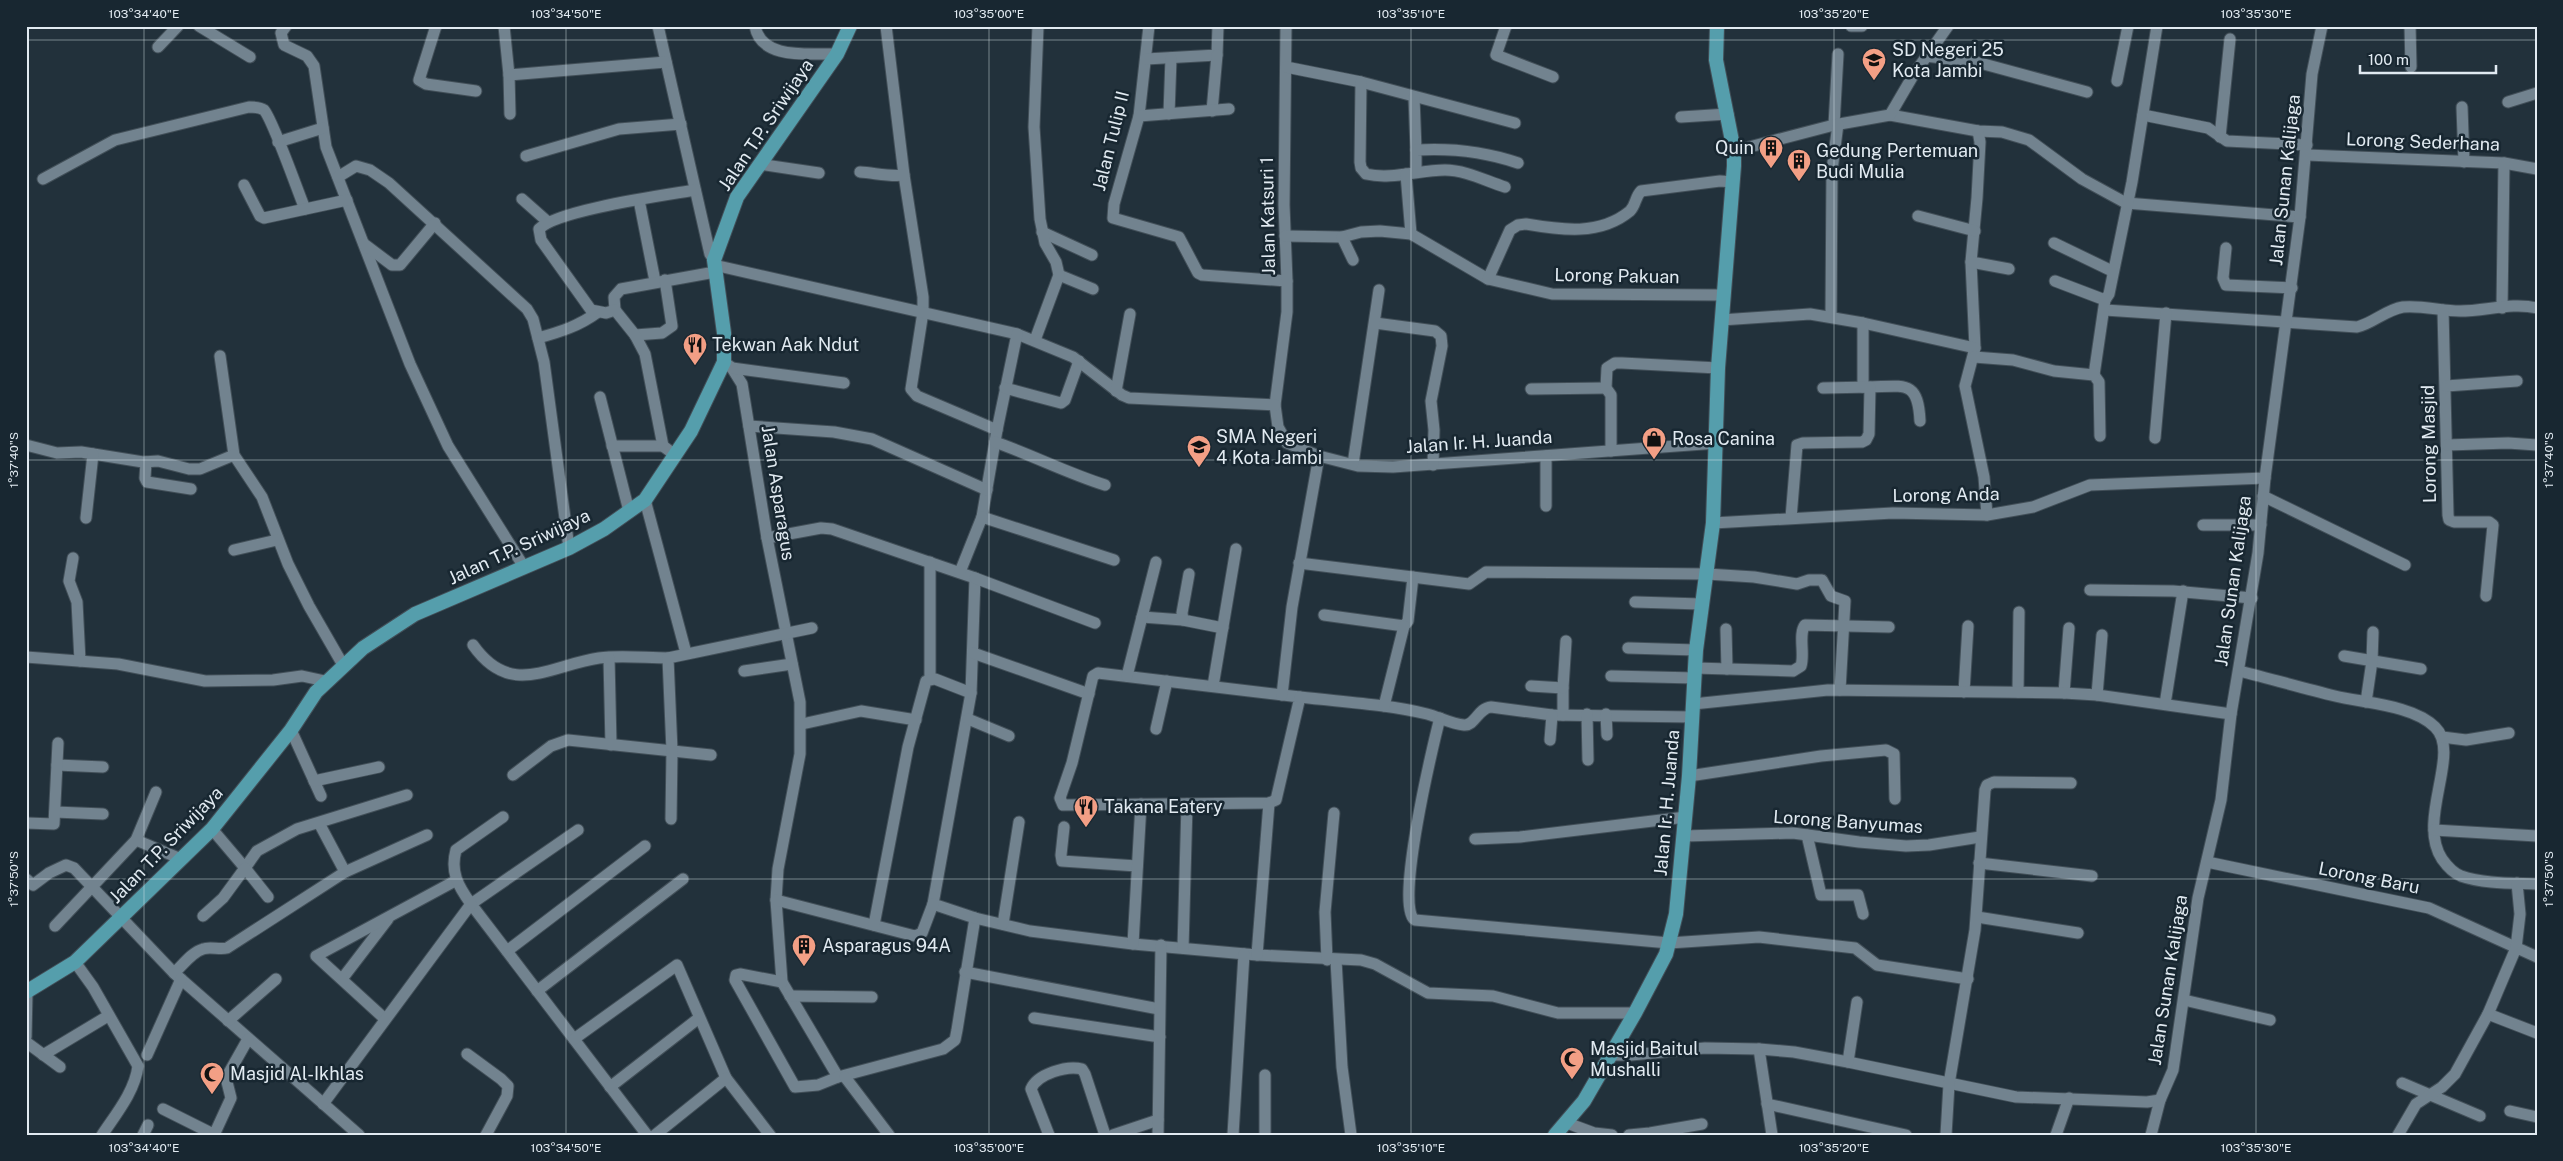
<svg xmlns="http://www.w3.org/2000/svg" width="2563" height="1161" font-family="'Public Sans',sans-serif">
	<style>
		.lines { fill: none; stroke-linecap: round; stroke-linejoin: round }
		.minor-casing { stroke: #424f58; stroke-width: 13 }
		.major-casing { stroke: #424f58; stroke-width: 16 }
		.minor { stroke: #72838f; stroke-width: 11 }
		.major { stroke: #559eac; stroke-width: 14 }
		.ticks { fill: none; stroke: #e1eaf1; stroke-width: 1; stroke-opacity: 0.45 }
		.labels { text-anchor: middle; stroke-width: 5; stroke-linejoin: round; paint-order: stroke }
		.poi-label { font-size: 18px; fill: #e1eaf1; stroke: #182731; text-anchor: start }
		.street-label { font-size: 18px; fill: #e1eaf1; stroke: #182731 }
		.neatline { fill: none; stroke: #e1eaf1; stroke-width: 2 }
		.ticks-label { font-size: 12px; text-anchor: middle; fill: #e1eaf1 }
	</style>
	<rect width="100%" height="100%" fill="#22313b"/>
	<g class="lines">
		<defs>
			<g id="minor">
				<path d="M199,26l51,31"/>
				<path d="M286,26l-5,7 3,12 23,11 7,10 12,81 84,217 38,82 76,121"/>
				<path d="M436,26l-17,54 7,4 50,7"/>
				<path d="M504,26l5,49 1,39"/>
				<path d="M658,26l52,228 4,6"/>
				<path d="M755,26c6,35 56,27 82,28"/>
				<path d="M886,26l18,149 19,122v15l-12,77 6,7 80,34"/>
				<path d="M1149,26l-10,90 -25,88 -1,14 66,19 19,36 4,2 85,6"/>
				<path d="M1286,26l-2,179 3,76v31l-12,93 3,22 9,16 32,13 39,10 35,1 324,-24"/>
				<path d="M1506,26l-10,29 57,22"/>
				<path d="M1851,26h11"/>
				<path d="M2410,26l1,41"/>
				<path d="M158,47l20,-21"/>
				<path d="M1926,56l54,7 107,29"/>
				<path d="M1146,59l71,-4 1,-29"/>
				<path d="M1286,67l75,15 154,41"/>
				<path d="M509,75l157,-13"/>
				<path d="M2117,81l11,-55"/>
				<path d="M1361,82l-1,80 1,6 5,6c25,6 53,-4 79,-4 20,0 41,11 60,17"/>
				<path d="M1414,97l2,53"/>
				<path d="M2508,102l29,-9"/>
				<path d="M2462,107l2,55"/>
				<path d="M1212,111l5,-56"/>
				<path d="M1169,114l2,-56"/>
				<path d="M1890,115l88,16 24,1 27,8 53,39 44,24 174,14"/>
				<path d="M2143,115l65,13 19,13 80,4"/>
				<path d="M1139,116l90,-7"/>
				<path d="M1681,117l47,-3"/>
				<path d="M1834,125l4,-71"/>
				<path d="M1978,131l2,11 -3,56 -6,64 4,86 -10,38 19,91 3,38"/>
				<path d="M2220,137l10,-98"/>
				<path d="M278,142l45,-14"/>
				<path d="M1734,151l100,-26 56,-10 24,-41 34,-48"/>
				<path d="M2307,155l197,8 33,6"/>
				<path d="M526,156l93,-27 62,-5"/>
				<path d="M759,164l60,9"/>
				<path d="M860,172c15,1 30,5 44,3"/>
				<path d="M1416,172v-22c34,-2 70,2 102,13"/>
				<path d="M1406,174l5,60"/>
				<path d="M338,177l18,-11 14,4 19,13 138,126 6,10 11,43 25,186"/>
				<path d="M43,179l72,-39 134,-33c5,0 11,0 15,3 9,10 34,82 41,99"/>
				<path d="M244,185l16,31 4,2 83,-18"/>
				<path d="M522,199l26,23"/>
				<path d="M639,200l16,81"/>
				<path d="M1918,216l57,15"/>
				<path d="M1042,232l50,23"/>
				<path d="M1285,236l57,1 19,-5 19,-1 31,3 77,45 64,15 171,1"/>
				<path d="M1342,237l11,23"/>
				<path d="M2054,243l58,28"/>
				<path d="M364,244l28,21h8l35,-42"/>
				<path d="M2226,248l-3,30 3,7 66,3"/>
				<path d="M1971,262l38,7"/>
				<path d="M714,265l303,69 56,23 49,38 7,3 146,7"/>
				<path d="M1059,275l34,14"/>
				<path d="M1488,279l22,-49 8,-5 8,-1c35,6 74,12 104,-13 6,-6 5,-14 11,-20l79,-10 13,1"/>
				<path d="M2055,281l50,19"/>
				<path d="M2502,308l2,-145"/>
				<path d="M615,310l-1,-13 7,-8 94,-17"/>
				<path d="M2105,310l252,17c17,-4 28,-17 46,-20 18,-2 39,4 57,4 26,0 52,-9 77,-3"/>
				<path d="M2443,310l5,205 1,5 5,2h35l4,3 -7,71"/>
				<path d="M1831,317l1,-147 6,-46"/>
				<path d="M1721,320l89,-6 53,9 112,25"/>
				<path d="M1375,323l60,8 6,5 1,10 -11,55 3,29 -1,35"/>
				<path d="M1017,334l-20,96 -15,87 132,43"/>
				<path d="M635,335l27,-2 10,-7 -7,-46"/>
				<path d="M538,338c22,-6 41,-12 60,-26"/>
				<path d="M1035,340l24,-65 -3,-13 -11,-19 -5,-24 -6,-92 4,-101"/>
				<path d="M220,356l14,99 28,42 26,67 21,42 34,59"/>
				<path d="M1974,357l39,3 41,11 40,4 5,7 1,54"/>
				<path d="M724,362l8,6 10,16 25,154 33,164v52l-22,115 -2,31 6,82 56,95 105,-28 12,-9 2,-10 18,-112"/>
				<path d="M732,368l112,15"/>
				<path d="M2094,375l11,-75 4,-6 23,-112 25,-156"/>
				<path d="M2446,386l71,-5"/>
				<path d="M1863,387v-64"/>
				<path d="M1870,387c35,-1 48,-7 50,34"/>
				<path d="M1005,388l56,15 4,-3 14,-39"/>
				<path d="M1531,389l75,-1"/>
				<path d="M1116,391l14,-77"/>
				<path d="M600,397l29,114"/>
				<path d="M749,426l85,6 38,7 115,51"/>
				<path d="M2155,438l11,-125"/>
				<path d="M995,442c37,13 72,31 110,43"/>
				<path d="M26,445l31,8 24,-1 62,10 15,-1 31,8h11l34,-14"/>
				<path d="M2447,445l61,-2 29,2"/>
				<path d="M612,446h51"/>
				<path d="M1611,451v-56l-5,-7 1,-20 8,-5h7l96,5"/>
				<path d="M675,455l-12,-9 -18,-92 -10,-19 -20,-25 -9,3 -15,-3 -50,-70 -2,-11c17,-19 127,-34 156,-39"/>
				<path d="M1546,456v50"/>
				<path d="M146,462l-1,16 2,4 44,7"/>
				<path d="M1353,464l26,-174"/>
				<path d="M2263,496l142,69"/>
				<path d="M645,500l41,153"/>
				<path d="M86,518l7,-64"/>
				<path d="M1791,518l6,-73 6,-2 59,-1 4,-2 3,-6 1,-47 -47,1"/>
				<path d="M1713,523l180,-10 94,2 46,-8 57,-22 175,-7"/>
				<path d="M2203,525h58"/>
				<path d="M767,538l54,-10 11,1 143,49 -4,115 -38,211 42,14 55,13 103,13 124,11 104,5 14,4 53,29 65,3 65,17h77"/>
				<path d="M234,550l43,-10"/>
				<path d="M73,558l-4,23 8,21 3,59"/>
				<path d="M930,562v116"/>
				<path d="M1299,563l170,21 17,-12 221,2 47,3 43,7 12,-4h13l9,16 14,5 -5,89"/>
				<path d="M960,572l22,-55"/>
				<path d="M1189,574l-7,39 1,7 40,8"/>
				<path d="M975,578l120,45"/>
				<path d="M2090,590l83,1 79,7"/>
				<path d="M1635,602l66,2"/>
				<path d="M1324,615l80,11 4,-5 5,-44"/>
				<path d="M1142,617l41,3"/>
				<path d="M1726,629l1,40"/>
				<path d="M473,645c38,54 77,20 126,13 22,-3 47,0 69,0"/>
				<path d="M1628,648l68,2"/>
				<path d="M973,653l116,41"/>
				<path d="M2344,656l77,13"/>
				<path d="M26,657l92,7 87,17 68,-1 29,-4 23,5"/>
				<path d="M609,658l2,87"/>
				<path d="M1695,668l98,3 8,-5c4,-12 -3,-32 4,-41l84,2"/>
				<path d="M744,671l48,-7"/>
				<path d="M2239,671c32,8 64,17 96,25 29,7 78,9 100,31 27,26 -19,92 7,132 5,7 11,14 19,17 23,8 52,7 76,8"/>
				<path d="M1098,673l202,24 -24,103 -7,3 -206,2 -3,-7 12,-35 21,-87z"/>
				<path d="M1127,676l29,-114"/>
				<path d="M1611,676l84,2"/>
				<path d="M1213,686l23,-137"/>
				<path d="M1531,686l32,2v27"/>
				<path d="M1563,688l3,-47"/>
				<path d="M1964,692l4,-66"/>
				<path d="M2018,692l1,-80"/>
				<path d="M2064,693l5,-65"/>
				<path d="M1282,695l10,-88 27,-151"/>
				<path d="M2097,695l5,-60"/>
				<path d="M1300,697c42,5 86,7 127,17 12,3 24,10 37,11 11,1 14,-17 27,-18l61,8 141,2"/>
				<path d="M2366,702l6,-41 1,-29"/>
				<path d="M1693,704l135,-14 236,3 33,2 134,19"/>
				<path d="M2165,704l18,-113"/>
				<path d="M1384,706l20,-80"/>
				<path d="M1587,714l1,46"/>
				<path d="M1606,714l1,21"/>
				<path d="M1440,718c-7,26 -46,191 -25,202l254,23 90,-6 96,11 22,17 91,14"/>
				<path d="M968,719l41,17"/>
				<path d="M802,724l59,-13 55,9"/>
				<path d="M1156,729l11,-48"/>
				<path d="M291,730l30,66"/>
				<path d="M2442,737l24,3 43,-7"/>
				<path d="M1550,740l2,-25"/>
				<path d="M57,765l46,2"/>
				<path d="M513,775l38,-29 17,-6 143,15"/>
				<path d="M1689,776l132,-20 65,-6 8,4 1,45"/>
				<path d="M314,781l65,-14"/>
				<path d="M55,812l48,2"/>
				<path d="M671,819l1,-68 -4,-93 144,-30"/>
				<path d="M26,823l28,1 4,-81"/>
				<path d="M319,823l26,49"/>
				<path d="M1064,827l-3,28 1,6 75,5"/>
				<path d="M212,829l33,39 12,-17 40,-22 110,-34"/>
				<path d="M578,830l-107,74 176,231"/>
				<path d="M2434,830l103,6"/>
				<path d="M1807,835l14,60h37l5,19"/>
				<path d="M1684,836l109,-3 66,9 47,4 23,-1 51,-8"/>
				<path d="M1475,839l45,-2 166,-20"/>
				<path d="M136,840l45,19"/>
				<path d="M2207,862l222,46 108,49"/>
				<path d="M1979,863l113,13"/>
				<path d="M26,879l7,6 16,-12 17,-8 8,3 100,105 185,162"/>
				<path d="M776,900l139,36 7,-3 11,-29"/>
				<path d="M203,916l20,-18 22,-30 23,29"/>
				<path d="M1977,917l101,16"/>
				<path d="M1003,924l16,-102"/>
				<path d="M874,925l34,-178 18,-66 9,-2 36,14"/>
				<path d="M55,926l81,-86 20,-48"/>
				<path d="M1133,944l8,-140"/>
				<path d="M1183,948l4,-144"/>
				<path d="M507,951l138,-105"/>
				<path d="M1257,955l12,-152"/>
				<path d="M1327,960l-2,-48 9,-99"/>
				<path d="M1336,960l6,107 9,68"/>
				<path d="M75,962l18,25 45,79c-3,25 -22,48 -36,69"/>
				<path d="M965,972l194,37"/>
				<path d="M174,973c8,-7 18,-21 29,-24 7,-3 16,1 24,-1l118,-76 82,-37"/>
				<path d="M342,979l46,-60"/>
				<path d="M782,982l-42,-8 -4,1 -1,5 60,107 23,-2 20,-8"/>
				<path d="M537,991l146,-112"/>
				<path d="M790,996l82,1"/>
				<path d="M2184,1000l86,20"/>
				<path d="M2488,1014l49,19"/>
				<path d="M1034,1018l126,19"/>
				<path d="M385,1019l-69,-63 139,-75"/>
				<path d="M228,1021l48,-42"/>
				<path d="M26,1037l1,-45"/>
				<path d="M574,1039l103,-74 49,113 44,57"/>
				<path d="M26,1042l34,25"/>
				<path d="M1759,1049l13,86"/>
				<path d="M467,1054l34,25 7,7 -1,10 -21,39"/>
				<path d="M43,1055l65,-39"/>
				<path d="M147,1055l34,-76"/>
				<path d="M1610,1055h21l74,-7 54,1 35,3 54,10 168,35 131,5 13,-2"/>
				<path d="M1848,1062l9,-60"/>
				<path d="M845,1077l44,58"/>
				<path d="M2402,1083l78,33"/>
				<path d="M610,1087l89,-69"/>
				<path d="M323,1104l148,-200c-13,-18 -21,-32 -15,-54l47,-33"/>
				<path d="M1767,1104l139,31"/>
				<path d="M163,1109l52,26"/>
				<path d="M2510,1111l27,6"/>
				<path d="M1567,1123l27,10 18,2"/>
				<path d="M143,1135l5,-10"/>
				<path d="M214,1135l17,-37 -5,-20 22,-39"/>
				<path d="M655,1135l71,-57"/>
				<path d="M1049,1135l-18,-46c6,-15 36,-24 51,-20l3,5 20,61"/>
				<path d="M1113,1135l45,-15"/>
				<path d="M1158,1135l3,-190"/>
				<path d="M1233,1135l11,-181"/>
				<path d="M1265,1135v-60"/>
				<path d="M1629,1135l21,-2 52,-9"/>
				<path d="M1946,1135l3,-51 26,-154 10,-140 2,-5 7,-3 77,1"/>
				<path d="M2056,1135l13,-37"/>
				<path d="M2151,1135l9,-35 13,-30 25,-172 23,-98 10,-86 27,-161 7,-75 35,-261 12,-143 10,-48"/>
				<path d="M2398,1135l18,-31 26,-17 13,-13 33,-60 28,-66 4,-34 -3,-31"/>
			</g>
			<g id="major">
				<path d="M26,992l49,-30 137,-133 79,-99 25,-38 47,-44 52,-34 154,-66 35,-19 41,-29 46,-69 33,-69v-29l-10,-73 23,-63 100,-143 13,-28"/>
				<path d="M1555,1135l29,-34 51,-88 31,-59 10,-40 13,-138 7,-126 17,-127 5,-155 16,-202v-15l-18,-91 1,-34"/>
			</g>
		</defs>
		<!-- minor casing -->
		<use href="#minor" class="minor-casing"/>
		<!-- major casing -->
		<use href="#major" class="major-casing"/>
		<!-- minor -->
		<use href="#minor" class="minor"/>
		<!-- major -->
		<use href="#major" class="major"/>
	</g>
	<!-- ticks -->
	<path class="ticks" d="M144,26v1109M566,26v1109M989,26v1109M1411,26v1109M1834,26v1109M2256,26v1109M26,40h2511M26,460h2511M26,879h2511"/>
	<!-- icons -->
	<defs>
		<symbol id="school-pin" viewBox="-11 -11 22 30"><path d="M0 17L-7.5 6A9.5 9.5 0 1 1 7.5 6Z" fill="#f39f85" stroke="#182731"/><path d="M0-5L7-2L0 1L-7-2ZM-4 1L0 2.5L4 1V4Q0 6-4 4Z" fill="#111"/></symbol>
		<symbol id="building-pin" viewBox="-11 -11 22 30"><path d="M0 17L-7.5 6A9.5 9.5 0 1 1 7.5 6Z" fill="#f39f85" stroke="#182731"/><path d="M-4-6H4V6H1V3H-1V6H-4ZM-2.5-4.3h1.7v1.8h-1.7ZM.8-4.3h1.7v1.8H.8ZM-2.5-1h1.7V.8h-1.7ZM.8-1h1.7V.8H.8Z" fill="#111"/></symbol>
		<symbol id="restaurant-pin" viewBox="-11 -11 22 30"><path d="M0 17L-7.5 6A9.5 9.5 0 1 1 7.5 6Z" fill="#f39f85" stroke="#182731"/><path d="M-5-6h1v4h1v-4h1v4h1v-4h1v5L-1.5 .5V6h-2V.5L-5-1ZM5-6V6H3V1.5H1.5Q1.5-4 5-6Z" fill="#111"/></symbol>
		<symbol id="shop-pin" viewBox="-11 -11 22 30"><path d="M0 17L-7.5 6A9.5 9.5 0 1 1 7.5 6Z" fill="#f39f85" stroke="#182731"/><path d="M-5-2.5h2.3a2.7 3.5 0 0 1 5.4 0H5L5.5 6h-11ZM-1.5-2.5h3a1.5 2.3 0 0 0-3 0Z" fill="#111"/></symbol>
		<symbol id="mosque-pin" viewBox="-11 -11 22 30"><path d="M0 17L-7.5 6A9.5 9.5 0 1 1 7.5 6Z" fill="#f39f85" stroke="#182731"/><path d="M3.5-4.9A6 6 0 1 0 3.5 4.9A5 5 0 1 1 3.5-4.9Z" fill="#111"/></symbol>
	</defs>
	<g fill-rule="evenodd">
		<use href="#school-pin" x="1860" y="46" width="28" height="38"/>
		<use href="#building-pin" x="1757" y="134" width="28" height="38"/>
		<use href="#building-pin" x="1785" y="147" width="28" height="38"/>
		<use href="#restaurant-pin" x="681" y="331" width="28" height="38"/>
		<use href="#shop-pin" x="1640" y="425" width="28" height="38"/>
		<use href="#school-pin" x="1185" y="433" width="28" height="38"/>
		<use href="#restaurant-pin" x="1072" y="793" width="28" height="38"/>
		<use href="#building-pin" x="790" y="932" width="28" height="38"/>
		<use href="#mosque-pin" x="1558" y="1045" width="28" height="38"/>
		<use href="#mosque-pin" x="198" y="1060" width="28" height="38"/>
	</g>
	<g class="labels">
		<!-- poi labels -->
		<g class="poi-label">
			<text x="1892" y="56">SD Negeri 25<tspan x="1892" dy="21">Kota Jambi</tspan></text>
			<text x="1754" y="154" text-anchor="end">Quin</text>
			<text x="1816" y="157">Gedung Pertemuan<tspan x="1816" dy="21">Budi Mulia</tspan></text>
			<text x="712" y="351">Tekwan Aak Ndut</text>
			<text x="1216" y="443">SMA Negeri<tspan x="1216" dy="21">4 Kota Jambi</tspan></text>
			<text x="1672" y="445">Rosa Canina</text>
			<text x="1104" y="813">Takana Eatery</text>
			<text x="822" y="952">Asparagus 94A</text>
			<text x="1590" y="1055">Masjid Baitul<tspan x="1590" dy="21">Mushalli</tspan></text>
			<text x="230" y="1080">Masjid Al-Ikhlas</text>
		</g>
		<!-- street labels -->
		<g class="street-label">
			<text transform="translate(766 125) rotate(-56)" y="6">Jalan T.P. Sriwijaya</text>
			<text transform="translate(1111 141) rotate(-76)" y="6">Jalan Tulip II</text>
			<text transform="translate(2423 142) rotate(2)" y="6">Lorong Sederhana</text>
			<text transform="translate(2285 180) rotate(-84)" y="6">Jalan Sunan Kalijaga</text>
			<text transform="translate(1268 216) rotate(-91)" y="6">Jalan Katsuri 1</text>
			<text transform="translate(1617 276) rotate(1)" y="6">Lorong Pakuan</text>
			<text transform="translate(1479 442) rotate(-4)" y="6">Jalan Ir. H. Juanda</text>
			<text transform="translate(2429 444) rotate(-91)" y="6">Lorong Masjid</text>
			<text transform="translate(778 493) rotate(81)" y="6">Jalan Asparagus</text>
			<text transform="translate(1946 495) rotate(-1)" y="6">Lorong Anda</text>
			<text transform="translate(519 547) rotate(-25)" y="6">Jalan T.P. Sriwijaya</text>
			<text transform="translate(2233 581) rotate(-82)" y="6">Jalan Sunan Kalijaga</text>
			<text transform="translate(1667 803) rotate(-85)" y="6">Jalan Ir. H. Juanda</text>
			<text transform="translate(1848 822) rotate(4)" y="6">Lorong Banyumas</text>
			<text transform="translate(166 845) rotate(-46)" y="6">Jalan T.P. Sriwijaya</text>
			<text transform="translate(2369 878) rotate(11)" y="6">Lorong Baru</text>
			<text transform="translate(2168 980) rotate(-81)" y="6">Jalan Sunan Kalijaga</text>
		</g>
	</g>
	<!-- border -->
	<rect width="2563" height="1161" fill="none" stroke="#182731" stroke-width="55"/>
	<!-- scale -->
	<path d="M2360 65v8h136v-8" fill="none" stroke="#e1eaf1" stroke-width="2.5"/>
	<text x="2368" y="65" font-size="15" fill="#e1eaf1" stroke="#182731" stroke-width="4" paint-order="stroke">100 m</text>
	<rect x="28" y="28" width="2508" height="1106" class="neatline"/>
	<g class="ticks-label">
		<text x="144" y="18">103°34'40"E</text>
		<text x="566" y="18">103°34'50"E</text>
		<text x="989" y="18">103°35'00"E</text>
		<text x="1411" y="18">103°35'10"E</text>
		<text x="1834" y="18">103°35'20"E</text>
		<text x="2256" y="18">103°35'30"E</text>
		<text transform="translate(14 460) rotate(-90)" y="4">1°37'40"S</text>
		<text transform="translate(2549 460) rotate(-90)" y="4">1°37'40"S</text>
		<text transform="translate(14 879) rotate(-90)" y="4">1°37'50"S</text>
		<text transform="translate(2549 879) rotate(-90)" y="4">1°37'50"S</text>
		<text x="144" y="1152">103°34'40"E</text>
		<text x="566" y="1152">103°34'50"E</text>
		<text x="989" y="1152">103°35'00"E</text>
		<text x="1411" y="1152">103°35'10"E</text>
		<text x="1834" y="1152">103°35'20"E</text>
		<text x="2256" y="1152">103°35'30"E</text>
	</g>
</svg>
